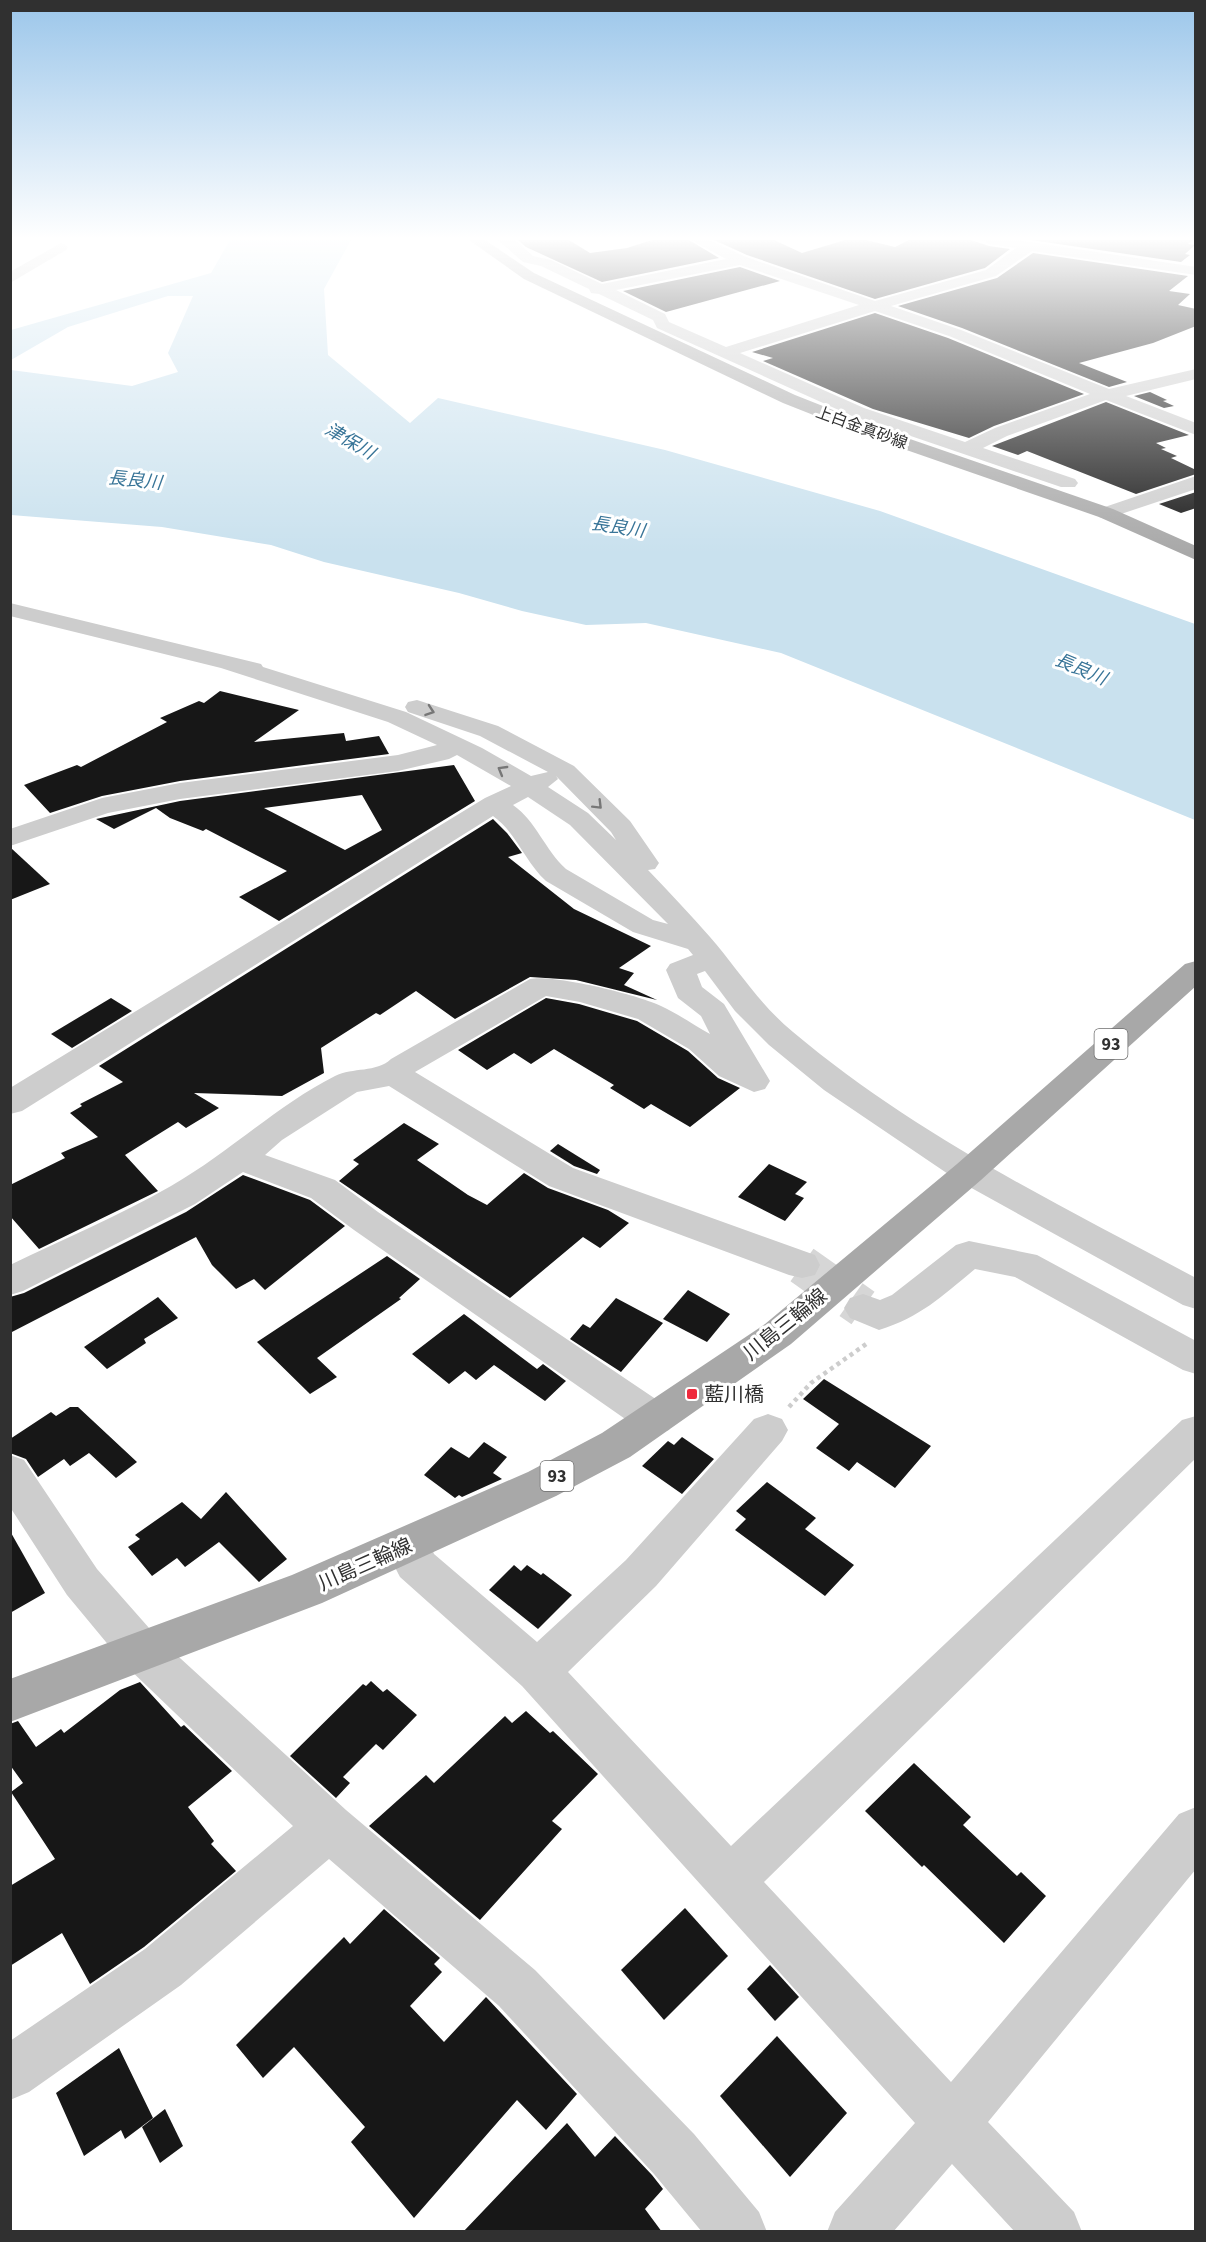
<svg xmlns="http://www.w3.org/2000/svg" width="1206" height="2242" font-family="'Source Sans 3','Noto Sans JP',sans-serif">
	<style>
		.water { fill: #c9e1ee }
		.building { fill: #171717; fill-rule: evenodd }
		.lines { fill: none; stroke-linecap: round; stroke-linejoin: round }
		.minor-tunnel { stroke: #d6d6d6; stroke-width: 40; stroke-dasharray: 40 20; stroke-linecap: butt }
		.path { stroke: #cdcdcd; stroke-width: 4.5; stroke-dasharray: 4 4; stroke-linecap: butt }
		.minor { fill: #cdcdcd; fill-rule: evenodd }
		.major { fill: #a8a8a8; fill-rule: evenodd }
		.oneway { stroke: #777 }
		.poi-dot { fill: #ef2a3d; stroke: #fff; stroke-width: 2 }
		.labels { text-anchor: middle; stroke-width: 6; stroke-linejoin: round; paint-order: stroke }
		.far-street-label { font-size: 16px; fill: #303030; stroke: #fff }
		.far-water-label { font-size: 18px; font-style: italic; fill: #397598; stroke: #fff }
		.shield { fill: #fff; stroke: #6e6e6e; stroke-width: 1.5 }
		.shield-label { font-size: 18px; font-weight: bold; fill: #303030 }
		.street-label { font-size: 20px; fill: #303030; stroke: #fff }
		.poi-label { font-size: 20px; fill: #303030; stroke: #fff; text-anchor: start }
	</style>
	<rect width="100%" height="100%" fill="#fff"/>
	<!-- water -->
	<path class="water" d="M230,240h121l-27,49 4,66 82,68 28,-25 227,52 215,61 315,113v196l-414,-167 -135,-30 -60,2 -64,-14 -63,-18 -135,-31 -53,-17 -109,-18 -151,-12v-145l121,16 46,-14 -10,-19 25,-57h-25l-100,31 -57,33v-30l200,-57z"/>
	<!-- building -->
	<g class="building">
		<path d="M518,240h51l21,13 37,-5 25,-8h37l30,18 -117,24 -76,-35z"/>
		<path d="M714,240h60l28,13 43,-13h21l29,7 14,-7h62l18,6 21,3 -25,19 -110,31 -128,-44z"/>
		<path d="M1031,240h162l-5,4 7,1 -10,9 5,1 -9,7z"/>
		<path d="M1033,253l155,23 -19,15 21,3 -12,11 18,4v17l-43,17 -74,20 48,19 -18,5 -147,-59 -64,-22 99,-28z"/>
		<path d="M740,267l40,14 -114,31 -43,-21z"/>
		<path d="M875,313l73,25 136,56 -90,32 -25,12 -96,-29 -110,-48 10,-3 -21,-6z"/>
		<path d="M1150,392l17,8 -4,1 11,5 -10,2 -30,-12z"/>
		<path d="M1106,402l83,33 -33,8 10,5 -5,1 16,7 -6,2 25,12v4l-60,20 -109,-43 -9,4 -26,-9z"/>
		<path d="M1196,492v16l-15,5 -22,-9z"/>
		<path d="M220,691l79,19 -45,32 90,-9 2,8 33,-5 10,18 -209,27 -78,15 -52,17 -26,-28 53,-20 4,2 86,-45 -7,-4 39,-17 5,2z"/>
		<path d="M454,765l21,36 -196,120 -40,-24 48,-26 -81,-42 -3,2 -33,-13 -14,-10 -42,21 -18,-10 84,-18zM362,795l20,35 -37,20 -81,-42z"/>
		<path d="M493,819l14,14 15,20 -14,4 66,52 77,37 -32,22 15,5 -10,12 33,15 -81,-20 -46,-3 -75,42 -39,-28 -36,24 -4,-2 -55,35 3,25 -42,23 -88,-3 25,15 -33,20 -8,-6 -53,33 33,36 -119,58 -29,-33v-31l55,-27 -4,-5 37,-16 -28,-24 12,-7 -2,-2 43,-22 -24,-16z"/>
		<path d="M10,848h1l39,36 -40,16z"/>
		<path d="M111,998l21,13 -60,37 -21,-14z"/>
		<path d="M546,998l33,6 58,17 51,30 30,27 22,10 -50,39 -39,-23 -7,5 -34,-21 4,-3 -60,-36 -23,15 -17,-11 -27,17 -29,-20z"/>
		<path d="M404,1123l35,21 -22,16 51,35 19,10 37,-32 24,15 60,22 21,13 -29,25 -17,-11 -73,61 -171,-117 20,-17 -6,-4z"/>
		<path d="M558,1144l42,26 -3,4 -23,-8 -24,-15z"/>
		<path d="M769,1164l38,18 -12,12 9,4 -19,23 -47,-24z"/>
		<path d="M243,1175l67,25 35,26 -80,64 -11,-11 -18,10 -24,-24 -16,-28 -186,96v-36l14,-4 162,-81z"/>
		<path d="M387,1256l33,23 -21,19 2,1 -84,59 20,19 -27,17 -53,-52z"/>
		<path d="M688,1290l42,24 -23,28 -44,-23z"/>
		<path d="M158,1297l20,21 -34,21 2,4 -39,26 -23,-22z"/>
		<path d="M616,1298l47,25 -42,49 -51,-33 13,-15 7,4z"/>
		<path d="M464,1314l73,55 6,-5 23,17 -21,20 -51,-36 -18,15 -11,-9 -16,13 -37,-30z"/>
		<path d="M824,1379l107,67 -36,42 -38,-26 -8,9 -33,-23 23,-24 -36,-25z"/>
		<path d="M70,1407h8l59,55 -21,16 -27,-25 -19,13 -6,-7 -26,18 -12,-18 -16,-6v-14l41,-27 5,4z"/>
		<path d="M682,1437l32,22 -32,35 -40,-28 26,-25 6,4z"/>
		<path d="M484,1442l23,15 -14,16 9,6 -40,18 -3,-2 -4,3 -31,-23 27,-28 18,11z"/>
		<path d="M767,1482l49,36 -11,11 49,36 -29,31 -90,-66 11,-11 -10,-8z"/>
		<path d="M226,1492l61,67 -28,23 -40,-40 -34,25 -8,-9 -25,18 -24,-29 12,-8 -5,-4 47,-33 19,17z"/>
		<path d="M10,1531l35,62 -35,20z"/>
		<path d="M514,1565l7,6 6,-6 14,10 2,-2 29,22 -34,34 -49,-39z"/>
		<path d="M371,1681l12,11 4,-3 30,26 -34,35 -7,-6 -33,33 7,6 -14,15 -46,-42 73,-72 3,2z"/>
		<path d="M140,1682l41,45 3,-2 48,46 -44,36 26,34 -3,3 25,27 -92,76 -54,37 -28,-51 -52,33v-80l45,-27 -44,-67 12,-9 -13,-18v-41l8,-3 18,26 25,-18 3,4 56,-43z"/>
		<path d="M526,1711l24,22 3,-2 45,43 -46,47 10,8 -82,91 -111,-94 57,-51 8,8 71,-67 7,7z"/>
		<path d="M914,1763l57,54 -8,8 54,51 4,-4 25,24 -42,47 -80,-78 -2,2 -57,-56z"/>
		<path d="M685,1908l43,48 -64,64 -43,-50z"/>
		<path d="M384,1909l56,49 -6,6 8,8 -32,34 34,36 42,-45 91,97 -31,36 -29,-30 -103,118 -63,-76 14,-15 -71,-80 -31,31 -27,-33 108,-108 6,7z"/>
		<path d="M770,1965l29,32 -24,24 -28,-32z"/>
		<path d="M777,2036l70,77 -57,64 -70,-81z"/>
		<path d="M119,2048l34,70 -28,21 -4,-9 -37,26 -28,-63z"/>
		<path d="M165,2109l18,37 -23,17 -18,-36z"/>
		<path d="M567,2123l28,34 20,-21 37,39 11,14 -18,20 17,23h-199z"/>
	</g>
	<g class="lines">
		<!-- minor-tunnel -->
		<path class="minor-tunnel" d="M802,1265l61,43"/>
		<!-- path -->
		<path class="path" d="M789,1407l22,-24 58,-41"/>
		<!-- minor -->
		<g class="minor">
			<path d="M498,240h17l18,16 18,4 51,24 124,-25 -35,-19h18l37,17 129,44 111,-31 30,-22 -27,-4 -7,-4h35l179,27v8l-164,-24 -36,25 -105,30 70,24 148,59 87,-20v10l-70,17 70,27v12l-90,-35 -99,36 -24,12 92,31 3,4 -3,4h-14l-209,-71 -195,-88 -4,-8 -54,-26 -8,-1 -2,-4 -48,-23 -18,-4zM740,265l119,40 -133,42 -57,-25 -4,-8 -49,-24zM875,311l74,25 141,58 -95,34 -30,14 -101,-34 -124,-55z"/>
			<path d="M61,243l7,4 -2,3 -56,33v-11z"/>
			<path d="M1196,476v13l-90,30 -7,-2 -3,-4 3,-4z"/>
			<path d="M10,603l251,61 2,3 143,45 76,36 49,28 17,-4 -68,-36 -72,-24 -3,-5 3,-5 9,-2 81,26 76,40 56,55 29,42 -4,6 -7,1c21,22 42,44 62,67 27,31 49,67 83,95 121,102 264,172 403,246v31l-13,-4 -226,-125 -133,-90 -55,-45 -34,-34 -30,-40 -8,3 5,13 22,17 46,77 -5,8 -11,3 -35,-16 -30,-27 -51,-30 -58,-17 -34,-6 -131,76 158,96 242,87 5,10 -5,10 -13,3 -13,-3 -240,-89 -160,-100 -32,6 -75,48 -17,15 70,25 43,32 291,196 6,11 -6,11 -14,5 -14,-5 -287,-200 -43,-32 -68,-26 -48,32 -172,87 -13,4v-30c54,-26 110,-50 161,-79 58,-33 105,-80 164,-110 18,-9 41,-3 56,-17l139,-80c23,-5 109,16 131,27 17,8 33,19 49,28l-9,-18 -23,-18 -12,-28 4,-6 23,-9 -5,-6 -55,-17 -87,-51c-21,-19 -30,-49 -53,-65l-471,295 -12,3v-26l475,-290 26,-12 -54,-31 -8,4 -51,12 -218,28 -72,14 -98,33v-17l92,-31 78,-15 218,-28 39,-10 -49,-23 -167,-54 -211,-52zM556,776l55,56 5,8 -28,-27 -40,-26 10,-8zM528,797l42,28 98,99 -15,-4 -87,-51c-21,-19 -30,-48 -53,-64z"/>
			<path d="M969,1241l68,14 159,86v33l-13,-4 -168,-93 -40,-8c-33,27 -54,48 -96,61l-29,-12 -6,-10 6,-10 13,-4 17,6 12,-5 64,-50z"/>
			<path d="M768,1414l14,5 6,11 -6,11 -126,145 -88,86 163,174 451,-426 14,-4v42l-432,424 187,200 228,-268 17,-7v62l-208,253 86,90 8,20h-67l-63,-68 -59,68h-66l8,-20 80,-89 -393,-437 -122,-109c-9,-18 -14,-27 -5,-46l15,-5 15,5 9,23 103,88 89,-82 128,-141z"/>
			<path d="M10,1455l14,5 73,109 60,68 189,173 189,160 159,164 65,78 8,20h-65l-48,-58 -155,-168 -170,-147 -148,126 -152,107 -19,8v-59l135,-92 148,-123 -168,-161 -58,-70 -57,-88z"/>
		</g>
		<!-- major -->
		<g class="major">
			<path d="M469,240h16l49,33 261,122 86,34 232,80 83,37v14l-97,-43 -230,-80 -86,-34 -259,-124z"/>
			<path d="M1196,961v25l-215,194 -190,164 -161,113 -74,39 -234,107 -312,119v-43l282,-104 236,-103 74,-39 163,-109 192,-160 228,-200z"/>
		</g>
	</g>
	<!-- one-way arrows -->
	<defs><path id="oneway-chevron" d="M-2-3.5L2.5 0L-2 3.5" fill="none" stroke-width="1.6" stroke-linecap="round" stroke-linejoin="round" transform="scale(1.5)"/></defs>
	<g class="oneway">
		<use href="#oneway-chevron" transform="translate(430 711) rotate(19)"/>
		<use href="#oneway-chevron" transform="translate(502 770) rotate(-150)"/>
		<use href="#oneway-chevron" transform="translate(598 805) rotate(45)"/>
	</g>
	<!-- sky -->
	<linearGradient id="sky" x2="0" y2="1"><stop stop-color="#9bc6ea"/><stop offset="0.43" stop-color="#fff"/><stop offset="1" stop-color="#fff" stop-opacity="0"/></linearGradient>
	<rect width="1206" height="554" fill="url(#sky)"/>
	<!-- markers -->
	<rect class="poi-dot" x="686" y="1388" width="12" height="12" rx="3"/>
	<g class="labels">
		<!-- far-street labels -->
		<g class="far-street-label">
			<text transform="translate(862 427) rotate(20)" y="6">上白金真砂線</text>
		</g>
		<!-- far-water labels -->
		<g class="far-water-label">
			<text transform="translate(350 441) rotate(30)" y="6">津保川</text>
			<text transform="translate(135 480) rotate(6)" y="6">長良川</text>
			<text transform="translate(618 527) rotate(9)" y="6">長良川</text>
			<text transform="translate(1081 669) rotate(23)" y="6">長良川</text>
		</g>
		<!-- shield labels -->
		<g class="shield">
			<rect x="1094.5" y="1029" width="33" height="30" rx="4.5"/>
			<rect x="540.5" y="1461" width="33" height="30" rx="4.5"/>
		</g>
		<g class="shield-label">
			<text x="1111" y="1050">93</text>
			<text x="557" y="1482">93</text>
		</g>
		<!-- street labels -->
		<g class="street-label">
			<text transform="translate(785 1324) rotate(-39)" y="7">川島三輪線</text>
			<text transform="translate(365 1564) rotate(-24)" y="7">川島三輪線</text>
		</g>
		<!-- poi labels -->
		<g class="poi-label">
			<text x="704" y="1401">藍川橋</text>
		</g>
	</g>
	<!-- border -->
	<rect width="1206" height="2242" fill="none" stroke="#303030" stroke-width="24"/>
</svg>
